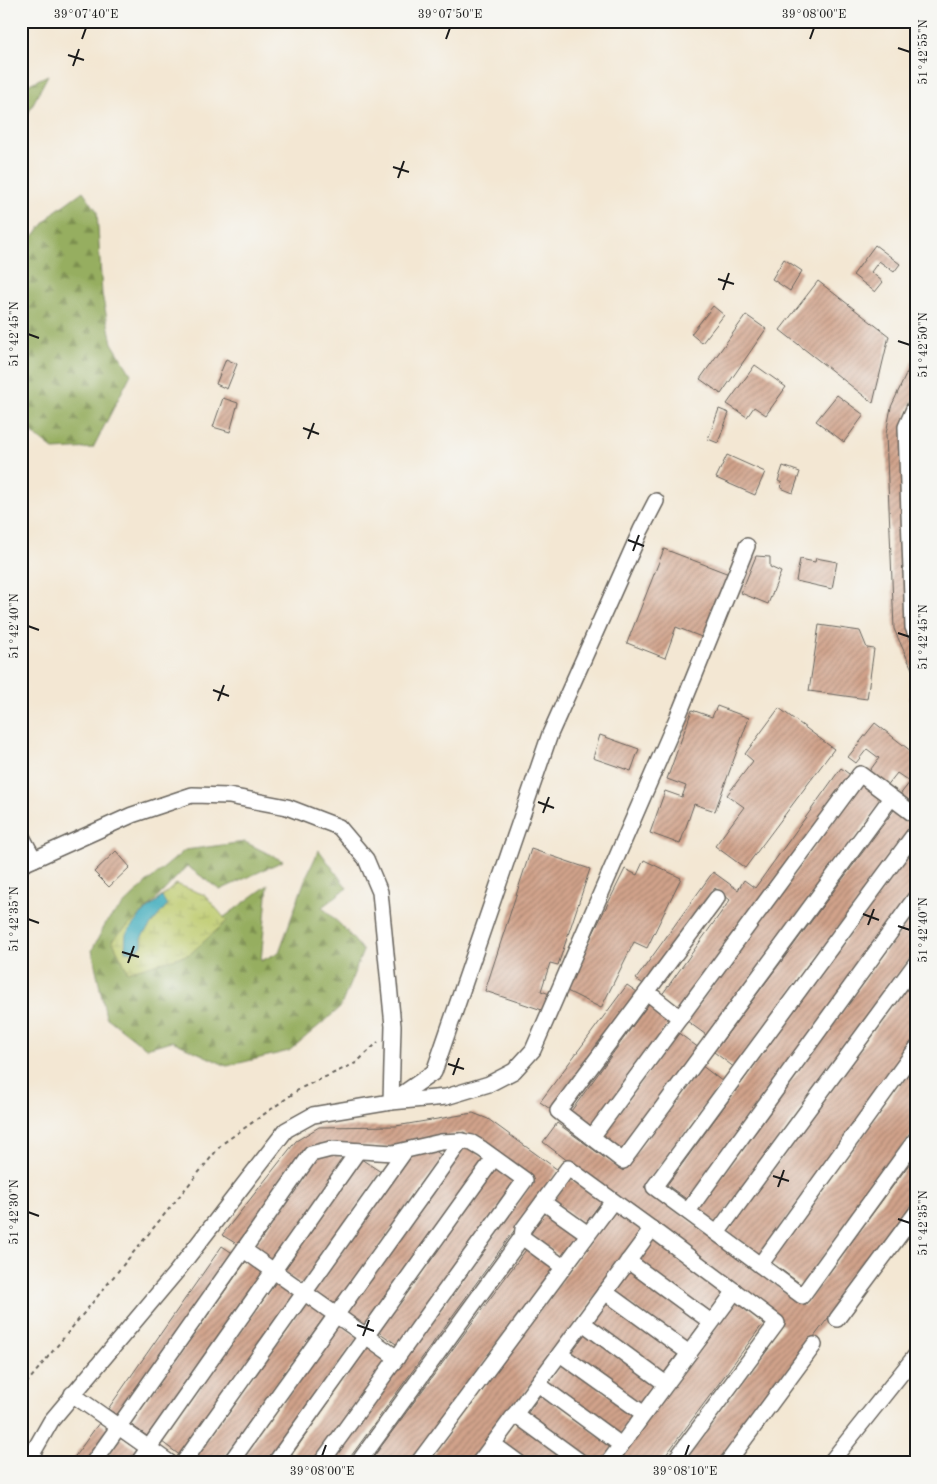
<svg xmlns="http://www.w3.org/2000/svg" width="937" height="1484" font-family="'Old Standard TT',serif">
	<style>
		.forest { fill: url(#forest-firs); stroke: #59653e }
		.wetland { fill: url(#wetland-marsh); stroke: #6c7344 }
		.water { fill: #3dabbc; stroke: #2c646c }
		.building { fill: url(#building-hatch) }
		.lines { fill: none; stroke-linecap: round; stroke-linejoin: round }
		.minor-casing { stroke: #67635c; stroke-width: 18 }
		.path { stroke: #67635c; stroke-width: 2; stroke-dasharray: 4 4; stroke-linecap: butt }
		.minor { stroke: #fff; stroke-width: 15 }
		.ticks { fill: none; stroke: #1c1c1c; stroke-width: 2 }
		.neatline { fill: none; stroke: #1c1c1c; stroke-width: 2 }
		.ticks-label { font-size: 12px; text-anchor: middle; fill: #1c1c1c }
	</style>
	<defs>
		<pattern id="forest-firs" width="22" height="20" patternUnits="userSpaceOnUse" patternTransform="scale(1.25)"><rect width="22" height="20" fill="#96ae60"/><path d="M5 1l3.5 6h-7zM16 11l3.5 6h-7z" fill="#7a8d4e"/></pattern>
		<pattern id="wetland-marsh" width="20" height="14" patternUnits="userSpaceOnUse" patternTransform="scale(1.25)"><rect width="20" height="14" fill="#bdca6c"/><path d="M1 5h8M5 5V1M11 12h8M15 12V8" fill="none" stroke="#a2ad5d"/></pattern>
		<pattern id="building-hatch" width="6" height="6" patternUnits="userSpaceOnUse" patternTransform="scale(1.25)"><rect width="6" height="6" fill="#d1a38b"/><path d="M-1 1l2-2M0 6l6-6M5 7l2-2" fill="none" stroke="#a98471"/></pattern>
	</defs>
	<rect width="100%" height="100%" fill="#f6f6f2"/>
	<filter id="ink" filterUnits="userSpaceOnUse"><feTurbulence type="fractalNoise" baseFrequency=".02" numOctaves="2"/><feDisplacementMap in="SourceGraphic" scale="10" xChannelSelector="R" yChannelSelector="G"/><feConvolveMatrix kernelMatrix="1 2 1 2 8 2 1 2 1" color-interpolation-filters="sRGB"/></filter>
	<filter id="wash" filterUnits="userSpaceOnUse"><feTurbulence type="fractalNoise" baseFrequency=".0096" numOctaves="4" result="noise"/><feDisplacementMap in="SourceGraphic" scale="20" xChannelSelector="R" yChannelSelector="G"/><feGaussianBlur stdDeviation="1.12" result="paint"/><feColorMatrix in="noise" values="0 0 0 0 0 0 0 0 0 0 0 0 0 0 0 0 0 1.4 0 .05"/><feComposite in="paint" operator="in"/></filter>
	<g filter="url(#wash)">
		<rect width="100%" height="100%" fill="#f3e7d3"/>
		<!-- forest -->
		<g class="forest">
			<path d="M48,75l-27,52v-39z"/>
			<path d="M83,191l14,20 5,83 10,49 19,31 -38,74 -39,2 -33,-26v-174l33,-38z"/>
			<path d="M245,842l38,19 -63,29 -33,-24 -69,74 46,21 104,-76 -7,76 18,-9 27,-75 13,-27 28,38 -25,19 23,22 18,22 -23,57 -51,43 -62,15 -55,-25 -26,7 -40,-31 -14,-67 15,-29 39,-38 39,-33z"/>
		</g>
		<!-- wetland -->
		<path class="wetland" d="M176,884l29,11 22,26 -37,33 -62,18 -16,-32z"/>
		<!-- water -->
		<path class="water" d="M162,897l5,8 -25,31v10l-8,6 -9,-1 1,-17 14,-18z"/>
		<g id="blocks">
			<!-- building -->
			<g class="building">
				<path d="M875,245l25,19 -6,8 -15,-11 -8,11 12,10 -8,10 -22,-17z"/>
				<path d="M784,259l18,12 -12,20 -18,-12z"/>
				<path d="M818,281l71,55 -16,67 -93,-73z"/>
				<path d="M713,306l11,9 -22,28 -11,-9z"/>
				<path d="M746,315l20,14 -45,65 -21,-15z"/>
				<path d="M916,353v40l-9,19 9,266 -22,-49 -8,-195 5,-27z"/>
				<path d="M226,359l11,5 -10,25 -11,-5z"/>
				<path d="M755,365l31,22 -20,28 -12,-8 -7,10 -20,-13z"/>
				<path d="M837,395l27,20 -20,27 -28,-21z"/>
				<path d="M223,398l15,5 -8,29 -17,-5z"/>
				<path d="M719,409l10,4 -11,30 -10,-4z"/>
				<path d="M727,455l38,17 -10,23 -39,-17z"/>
				<path d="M783,466l17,6 -7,21 -12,-5 1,-5 -4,-2z"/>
				<path d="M664,549l65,25 -25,64 -28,-11 -11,31 -38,-15z"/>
				<path d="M756,556l14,1v10l11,5 -13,32 -27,-11z"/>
				<path d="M816,558l21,4 -5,27 -36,-8 4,-22 15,3z"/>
				<path d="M819,625l41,6 7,17 7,1 -7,50 -58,-8z"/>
				<path d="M916,695v19l-7,-16z"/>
				<path d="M717,706l32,12 -34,93 -21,-7 -14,40 -30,-11 15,-42 17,6 4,-11 -19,-7 25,-69 20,7z"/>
				<path d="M779,708l55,41 -89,119 -30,-22 29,-39 -17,-12 26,-34 -8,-7z"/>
				<path d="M875,723l41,32v54l-17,-13 11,-14 -13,-9 -11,14 -18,-14 11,-15 -12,-9 -11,14 -8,-6z"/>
				<path d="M600,735l39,14 -8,22 -38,-13z"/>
				<path d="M841,768l12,9 -170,235 -22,-16 69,-96 -15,-12 -70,97 -9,-6 77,-107 25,18 6,-10 11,8z"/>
				<path d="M862,781l22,17 -175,239 -22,-16z"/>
				<path d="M897,806l19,14v5l-181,243 -21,-16z"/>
				<path d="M916,843v47l-227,311 -22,-16z"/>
				<path d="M531,849l59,20 -32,96 -8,-2 -9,28 9,3 -5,17 -60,-20z"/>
				<path d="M116,851l14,16 -21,20 -15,-15z"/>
				<path d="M644,860l37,18 -34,70 -13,-6 -33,66 -36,-18 60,-121 12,6z"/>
				<path d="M916,910v40l-199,274 -19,-14z"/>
				<path d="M916,974v67l-156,214 -32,-23z"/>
				<path d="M627,985l13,9 -87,117 -13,-9z"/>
				<path d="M650,1002l22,17 -81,111 -22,-16z"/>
				<path d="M677,1032l22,16 -77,106 -22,-15z"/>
				<path d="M916,1063v66l-114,156 -31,-23z"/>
				<path d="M701,1065l22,17 -79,105 160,119 112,-151v45l-196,263h-37l101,-137 -241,-184 14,-19 66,48z"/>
				<path d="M473,1113l15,6 70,51 -212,293h-17l205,-282 -70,-49 -68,15 -74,-2 -82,101 -18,-11 74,-94 23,-14 77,-1z"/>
				<path d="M466,1145l22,15 -120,168 -22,-16z"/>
				<path d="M434,1150l10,7 -110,152 -22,-16 103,-142z"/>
				<path d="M333,1152l14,10 -75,105 -21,-15 69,-98z"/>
				<path d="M361,1159l20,13 -79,113 -19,-13z"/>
				<path d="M497,1163l22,16 -120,167 -22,-15z"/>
				<path d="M569,1178l33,23 -17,23 -32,-23z"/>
				<path d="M614,1209l29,22 -169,232h-46z"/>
				<path d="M546,1212l32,23 -15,23 -33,-23z"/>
				<path d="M653,1240l72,52 -16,22 -72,-52z"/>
				<path d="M222,1246l12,8 -114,163 -12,-8z"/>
				<path d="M528,1247l27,19 -145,197h-41z"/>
				<path d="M247,1260l19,14 -116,164 -20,-14z"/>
				<path d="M630,1269l72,52 -16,23 -72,-52z"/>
				<path d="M278,1279l19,13 -116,164 -19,-14z"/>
				<path d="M737,1299l28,22 -105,142h-45z"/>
				<path d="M307,1300l20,13 -107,150h-29z"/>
				<path d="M607,1300l72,52 -16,22 -72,-52z"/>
				<path d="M339,1324l19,13 -89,126h-29z"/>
				<path d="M586,1331l72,52 -16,23 -73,-52z"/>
				<path d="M369,1345l19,14 -73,104h-29z"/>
				<path d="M563,1362l72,52 -16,22 -72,-51z"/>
				<path d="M541,1394l73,52 -12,17h-13l-64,-46z"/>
				<path d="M518,1422l57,41h-48l-25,-18z"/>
				<path d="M99,1423l11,7 -24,33h-16z"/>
				<path d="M120,1438l20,14 -8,11h-30z"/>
				<path d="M496,1454l12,9h-19z"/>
			</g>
		</g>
	</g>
	<g filter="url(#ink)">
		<use href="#blocks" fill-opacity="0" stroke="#67635c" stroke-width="1"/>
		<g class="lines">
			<defs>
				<g id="minor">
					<path d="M916,404l-10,23 7,200 3,7"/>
					<path d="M916,832l-262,355 148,109 114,-157"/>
					<path d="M21,835l13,24"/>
					<path d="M21,865l111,-50 60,-20 37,1 58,11 52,20 27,32 14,33 13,134 -2,76 43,-30 116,-338 91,-204 15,-29"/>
					<path d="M717,898l-159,213 65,50 268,-363"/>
					<path d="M647,992l33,26"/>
					<path d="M592,1137l268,-363 56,42"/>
					<path d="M543,1202l45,32"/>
					<path d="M688,1211l228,-314"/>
					<path d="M717,1233l199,-270"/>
					<path d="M244,1250l153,108"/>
					<path d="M628,1261l83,61"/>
					<path d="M760,1265l156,-216"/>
					<path d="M563,1267l-41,-30 1,-8 45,-61 84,61"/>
					<path d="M605,1292l84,61"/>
					<path d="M837,1319l79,-106"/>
					<path d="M583,1323l83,61"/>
					<path d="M560,1354l84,60"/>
					<path d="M538,1384l83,61"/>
					<path d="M72,1394l98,69"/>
					<path d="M515,1414l67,49"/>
					<path d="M493,1444l26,19"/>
					<path d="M27,1463l24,-42 126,-150 109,-141 27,-15 78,-13 55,-5 43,-13 25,-13 19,-21 148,-341 66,-163"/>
					<path d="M93,1463l218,-309 20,-5 62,4 48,-11 20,-1 11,2 10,6 43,31 -204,283"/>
					<path d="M138,1463l220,-312"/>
					<path d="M183,1463l222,-312"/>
					<path d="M230,1463l231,-322"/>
					<path d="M275,1463l219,-305"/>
					<path d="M358,1463l164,-226"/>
					<path d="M418,1463l195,-262"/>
					<path d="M479,1463l173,-234 125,94 -104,140"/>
					<path d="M608,1463l127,-172"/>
					<path d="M727,1463l87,-118"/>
					<path d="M830,1463l86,-108"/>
				</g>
			</defs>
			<!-- minor casing -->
			<use href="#minor" class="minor-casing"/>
			<!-- path -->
			<path class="path" d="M21,1390l201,-246 79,-56 55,-25 22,-21"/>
			<!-- minor -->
			<use href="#minor" class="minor"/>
		</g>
	</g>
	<!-- ticks -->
	<path class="ticks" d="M82,39l4,-11M446,39l4,-11M810,39l4,-11M898,48l12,4M68,55l16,5M73,66l6,-17M393,167l16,5M398,178l6,-17M718,279l16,5M723,290l6,-17M28,334l11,4M898,341l12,4M303,428l16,6M308,439l6,-16M628,540l16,6M633,551l6,-16M28,626l11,4M898,633l12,4M213,690l16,6M218,701l6,-16M538,802l16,6M543,813l6,-16M863,914l16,6M28,919l11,4M868,925l6,-16M898,926l12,4M122,952l17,5M128,963l6,-17M448,1064l16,5M453,1075l6,-17M773,1176l16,5M778,1187l6,-17M28,1212l11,4M898,1219l12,4M357,1325l17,6M363,1336l6,-16M322,1456l4,-11M685,1456l4,-11"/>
	<!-- margin -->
	<rect width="937" height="1484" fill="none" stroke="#f6f6f2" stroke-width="55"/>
	<rect x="28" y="28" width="882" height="1428" class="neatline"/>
	<g class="ticks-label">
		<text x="86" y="18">39°07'40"E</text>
		<text x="450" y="18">39°07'50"E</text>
		<text x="814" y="18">39°08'00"E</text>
		<text transform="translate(923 52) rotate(-90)" y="4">51°42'55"N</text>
		<text transform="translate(14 334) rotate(-90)" y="4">51°42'45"N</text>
		<text transform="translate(923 345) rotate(-90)" y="4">51°42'50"N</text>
		<text transform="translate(14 626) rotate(-90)" y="4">51°42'40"N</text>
		<text transform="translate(923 637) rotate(-90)" y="4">51°42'45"N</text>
		<text transform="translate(14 919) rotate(-90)" y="4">51°42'35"N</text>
		<text transform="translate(923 930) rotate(-90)" y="4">51°42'40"N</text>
		<text transform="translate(14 1212) rotate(-90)" y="4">51°42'30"N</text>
		<text transform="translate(923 1223) rotate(-90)" y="4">51°42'35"N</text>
		<text x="322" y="1475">39°08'00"E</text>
		<text x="685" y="1475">39°08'10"E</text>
	</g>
</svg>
